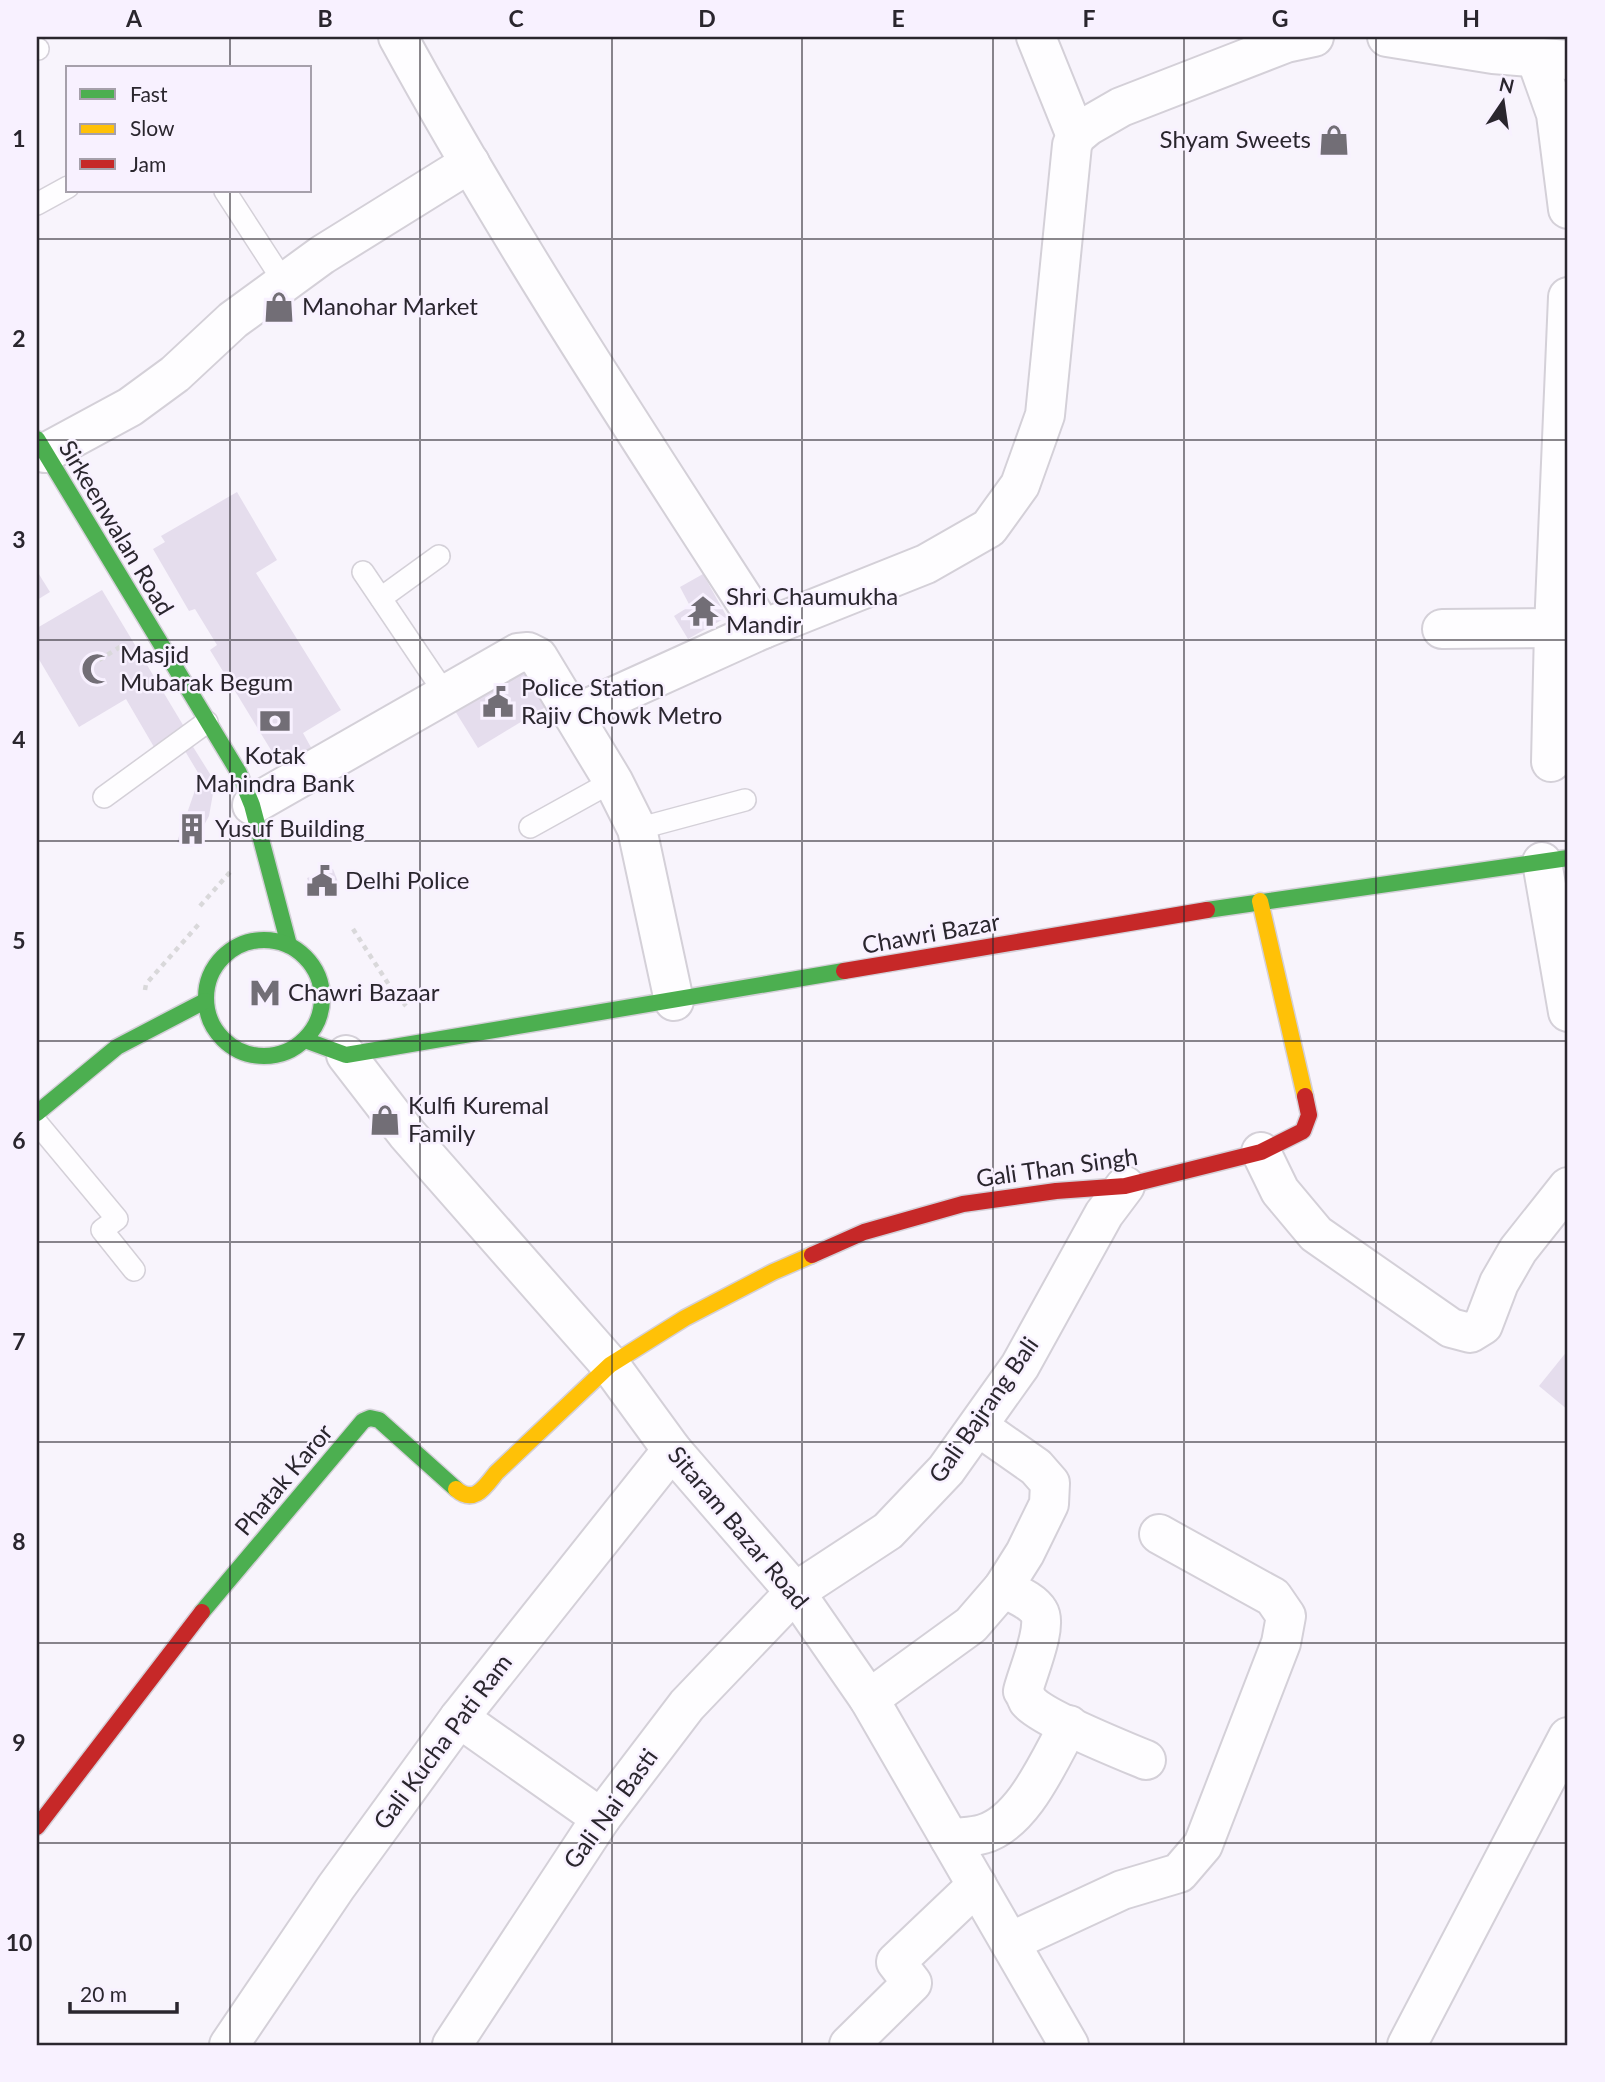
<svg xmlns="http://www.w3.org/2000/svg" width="1605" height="2082" font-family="Lato,sans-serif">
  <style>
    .building { fill: #e5dded }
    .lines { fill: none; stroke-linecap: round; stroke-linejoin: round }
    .lane-casing { stroke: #d4d0d8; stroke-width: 24 }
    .street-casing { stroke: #d4d0d8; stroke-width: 42 }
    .fast-casing { stroke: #d4d0d8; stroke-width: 19 }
    .slow-casing { stroke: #d4d0d8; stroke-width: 19 }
    .jam-casing { stroke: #d4d0d8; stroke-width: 19 }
    .path { stroke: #d9d8da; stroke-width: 4.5; stroke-dasharray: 5 5; stroke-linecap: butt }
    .lane { stroke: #fefdff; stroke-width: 21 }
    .street { stroke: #fefdff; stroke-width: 38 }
    .fast { stroke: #4caf50; stroke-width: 16 }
    .slow { stroke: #ffc107; stroke-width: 16 }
    .jam { stroke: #c62828; stroke-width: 16 }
    .grid { fill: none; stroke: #2a262e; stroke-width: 2; stroke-opacity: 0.55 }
    .labels { text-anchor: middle; stroke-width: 5; stroke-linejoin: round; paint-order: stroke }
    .poi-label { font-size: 24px; fill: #2a262e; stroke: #f8f1ff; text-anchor: start }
    .street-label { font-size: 24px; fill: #2a262e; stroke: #f8f1ff }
    .neatline { fill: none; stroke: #2a262e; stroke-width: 2.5 }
    .grid-label { font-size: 23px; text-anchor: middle; font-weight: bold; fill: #2a262e }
  </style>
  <rect width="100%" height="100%" fill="#f8f4fc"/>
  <!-- building -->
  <g class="building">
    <path d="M 237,492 L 277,560 L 256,573 L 341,710 L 303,733 L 318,760 L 288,778 L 210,650 L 217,645 L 195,609 L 189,611 L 153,549 L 165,542 L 161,536 Z"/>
    <path d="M 37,571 L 50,592 L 37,600 Z"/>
    <path d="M 703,574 L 727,617 L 688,639 L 674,616 L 690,606 L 680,587 Z"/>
    <path d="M 102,590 L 186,730 L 154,747 L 126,699 L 79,727 L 37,656 L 37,628 Z"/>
    <path d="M 518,655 L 549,705 L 478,748 L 447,698 Z"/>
    <path d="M 190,742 L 215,782 L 209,816 L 192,847 L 177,842 L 200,776 L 182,746 Z"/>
    <path d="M 333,869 L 340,887 L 314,896 L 307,878 Z"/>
    <path d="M 1568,1350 L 1568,1410 L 1539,1386 Z"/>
  </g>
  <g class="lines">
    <defs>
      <g id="lane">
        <path d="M 37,49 L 38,49"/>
        <path d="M 225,191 L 284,282"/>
        <path d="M 37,204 L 68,187"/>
        <path d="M 363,572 L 446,695"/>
        <path d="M 381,598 L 439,556"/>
        <path d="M 104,797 L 207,722"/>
        <path d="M 530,827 L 613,781"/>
        <path d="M 637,829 L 745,800"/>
        <path d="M 37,1123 L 117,1219 L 102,1230 L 134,1270"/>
      </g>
      <g id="street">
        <path d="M 398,37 C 509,240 637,434 763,629"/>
        <path d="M 1036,37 L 1076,136"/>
        <path d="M 1387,37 L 1493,54 L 1568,60"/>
        <path d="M 1536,58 L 1556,114 L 1568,209"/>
        <path d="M 45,453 L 130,407 L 175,374 L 233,320 L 322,255 L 470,163"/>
        <path d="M 1442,629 L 1568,628"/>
        <path d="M 573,715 L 763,629 L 926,564 L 989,528 L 1020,485 L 1045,415 L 1072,145 L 1076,136 L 1088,126 L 1121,107 L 1286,43 L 1314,37"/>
        <path d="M 1551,762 L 1554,629 L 1568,297"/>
        <path d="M 252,805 L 518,653 L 528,652 L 538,657 L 613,781 L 637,829 L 674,1001"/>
        <path d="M 1542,862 L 1568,1012"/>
        <path d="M 346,1055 L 407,1134 L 610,1365 L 672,1450 L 795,1592 L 869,1699 L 1069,2045"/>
        <path d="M 1261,1152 L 1280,1191 L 1316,1234 L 1451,1328 L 1470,1333 L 1483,1325 L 1499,1283 L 1518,1250 L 1568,1187"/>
        <path d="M 1003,1588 C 1014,1594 1032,1600 1039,1612 C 1048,1626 1027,1674 1023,1691 C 1024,1692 1028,1701 1028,1701 C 1042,1718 1122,1750 1146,1760"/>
        <path d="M 869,1699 L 971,1625 L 1003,1588 L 1025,1553 L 1049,1504 L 1050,1483 L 1036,1467 L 979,1427"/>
        <path d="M 459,1718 L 601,1818"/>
        <path d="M 950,1839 C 961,1837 973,1837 983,1834 C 1024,1822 1049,1760 1069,1725"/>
        <path d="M 1010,1942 L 1122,1890 L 1179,1873 L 1203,1845 L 1281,1643 L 1286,1616 L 1273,1597 L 1159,1534"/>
        <path d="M 229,2045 L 336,1887 L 459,1718 L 672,1450"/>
        <path d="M 452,2045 L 601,1818 L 687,1705 L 795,1592 L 888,1531 L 946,1470 L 1020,1366 L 1104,1214 L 1125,1186"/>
        <path d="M 849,2045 L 912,1983 L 896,1962 L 977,1885"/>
        <path d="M 1407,2045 L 1568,1737"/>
      </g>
      <g id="fast">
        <path d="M 37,439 L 239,773 L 252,805 L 289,945"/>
        <path d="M 1207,910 L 1568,858"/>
        <circle cx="264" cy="998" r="58"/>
        <path d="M 305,1040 L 346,1055 L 844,971"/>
        <path d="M 37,1113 L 117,1047 L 205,1001"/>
        <path d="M 202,1612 L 363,1421 L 370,1418 L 379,1420 L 456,1489"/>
      </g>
      <g id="slow">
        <path d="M 1260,901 L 1305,1096"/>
        <path d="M 456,1489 C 474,1505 485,1487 496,1473 L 610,1365 L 685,1318 L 773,1272 L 812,1255"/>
      </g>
      <g id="jam">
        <path d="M 844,971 L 1207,910"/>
        <path d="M 812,1255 L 864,1232 L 963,1204 L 1056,1191 L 1125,1186 L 1261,1152 L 1303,1131 L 1309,1115 L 1305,1096"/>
        <path d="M 37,1827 L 202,1612"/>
      </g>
    </defs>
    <!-- lane casing -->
    <use href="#lane" class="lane-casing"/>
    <!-- street casing -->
    <use href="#street" class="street-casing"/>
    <!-- fast casing -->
    <use href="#fast" class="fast-casing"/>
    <!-- slow casing -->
    <use href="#slow" class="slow-casing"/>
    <!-- jam casing -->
    <use href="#jam" class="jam-casing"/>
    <!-- path -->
    <g class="path">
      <path d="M 99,660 L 120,647"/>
      <path d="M 200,906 L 232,870"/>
      <path d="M 353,929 L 393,991 L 406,1006"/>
      <path d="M 145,990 L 146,984 L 199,924"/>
    </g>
    <!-- lane -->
    <use href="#lane" class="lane"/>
    <!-- street -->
    <use href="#street" class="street"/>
    <!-- fast -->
    <use href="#fast" class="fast"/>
    <!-- slow -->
    <use href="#slow" class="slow"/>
    <!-- jam -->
    <use href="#jam" class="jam"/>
  </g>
  <!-- grid -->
  <path class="grid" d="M 230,37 L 230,68M 420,37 L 420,2045M 612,37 L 612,2045M 802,37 L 802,2045M 993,37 L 993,2045M 1184,37 L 1184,2045M 1376,37 L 1376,2045M 230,191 L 230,2045M 37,239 L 1568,239M 37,440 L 1568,440M 37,640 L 1568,640M 37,841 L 1568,841M 37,1041 L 1568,1041M 37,1242 L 1568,1242M 37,1442 L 1568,1442M 37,1643 L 1568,1643M 37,1843 L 1568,1843"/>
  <!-- icons -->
  <defs>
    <symbol id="shop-bare" viewBox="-9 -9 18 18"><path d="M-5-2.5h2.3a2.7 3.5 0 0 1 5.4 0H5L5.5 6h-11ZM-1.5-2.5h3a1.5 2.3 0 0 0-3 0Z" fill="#726e76" stroke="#f8f1ff" stroke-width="2.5" paint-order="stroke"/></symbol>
    <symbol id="temple-bare" viewBox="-9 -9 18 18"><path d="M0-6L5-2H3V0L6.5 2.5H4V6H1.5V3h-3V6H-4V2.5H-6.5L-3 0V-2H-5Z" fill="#726e76" stroke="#f8f1ff" stroke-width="2.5" paint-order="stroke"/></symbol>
    <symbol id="mosque-bare" viewBox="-9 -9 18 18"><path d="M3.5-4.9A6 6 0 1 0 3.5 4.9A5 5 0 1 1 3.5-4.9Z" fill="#726e76" stroke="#f8f1ff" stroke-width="2.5" paint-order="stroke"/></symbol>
    <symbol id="civic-bare" viewBox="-9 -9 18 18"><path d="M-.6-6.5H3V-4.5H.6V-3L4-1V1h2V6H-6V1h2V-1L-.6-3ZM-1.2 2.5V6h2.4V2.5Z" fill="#726e76" stroke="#f8f1ff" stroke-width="2.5" paint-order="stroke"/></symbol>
    <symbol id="bank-bare" viewBox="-9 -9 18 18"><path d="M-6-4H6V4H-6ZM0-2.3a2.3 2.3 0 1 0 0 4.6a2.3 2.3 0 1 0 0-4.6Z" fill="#726e76" stroke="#f8f1ff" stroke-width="2.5" paint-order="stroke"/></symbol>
    <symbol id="building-bare" viewBox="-9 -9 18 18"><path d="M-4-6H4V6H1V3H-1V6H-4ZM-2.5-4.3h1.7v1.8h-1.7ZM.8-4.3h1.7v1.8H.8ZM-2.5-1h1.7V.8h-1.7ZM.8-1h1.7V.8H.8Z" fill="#726e76" stroke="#f8f1ff" stroke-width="2.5" paint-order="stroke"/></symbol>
    <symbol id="metro-bare" viewBox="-9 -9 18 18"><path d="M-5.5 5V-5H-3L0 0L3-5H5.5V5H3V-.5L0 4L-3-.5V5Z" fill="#726e76" stroke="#f8f1ff" stroke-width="2.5" paint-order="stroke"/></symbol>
  </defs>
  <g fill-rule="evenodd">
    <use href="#shop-bare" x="1312" y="118" width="44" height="44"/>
    <use href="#shop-bare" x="257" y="285" width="44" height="44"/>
    <use href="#temple-bare" x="681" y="589" width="44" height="44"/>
    <use href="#mosque-bare" x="75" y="647" width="44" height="44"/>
    <use href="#civic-bare" x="476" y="680" width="44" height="44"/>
    <use href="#bank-bare" x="253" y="699" width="44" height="44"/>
    <use href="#building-bare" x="170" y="807" width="44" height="44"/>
    <use href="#civic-bare" x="300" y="859" width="44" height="44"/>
    <use href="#metro-bare" x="243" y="971" width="44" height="44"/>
    <use href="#shop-bare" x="363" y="1098" width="44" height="44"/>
  </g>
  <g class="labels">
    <!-- poi labels -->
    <g class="poi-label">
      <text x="1311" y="148" text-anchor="end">Shyam Sweets</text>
      <text x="302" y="315">Manohar Market</text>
      <text x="726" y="605">Shri Chaumukha<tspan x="726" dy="28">Mandir</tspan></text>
      <text x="120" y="663">Masjid<tspan x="120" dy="28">Mubarak Begum</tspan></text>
      <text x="521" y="696">Police Station<tspan x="521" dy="28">Rajiv Chowk Metro</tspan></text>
      <text x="275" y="764" text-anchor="middle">Kotak<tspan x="275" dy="28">Mahindra Bank</tspan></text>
      <text x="215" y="837">Yusuf Building</text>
      <text x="345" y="889">Delhi Police</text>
      <text x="288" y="1001">Chawri Bazaar</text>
      <text x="408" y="1114">Kulfi Kuremal<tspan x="408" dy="28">Family</tspan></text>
    </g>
    <!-- street labels -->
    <g class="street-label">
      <text transform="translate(116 528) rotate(59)" y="8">Sirkeenwalan Road</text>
      <text transform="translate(931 934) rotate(-10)" y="8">Chawri Bazar</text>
      <text transform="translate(1057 1168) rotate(-8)" y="8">Gali Than Singh</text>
      <text transform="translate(984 1410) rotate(-55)" y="8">Gali Bajrang Bali</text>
      <text transform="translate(284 1480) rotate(-50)" y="8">Phatak Karor</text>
      <text transform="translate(738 1528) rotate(50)" y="8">Sitaram Bazar Road</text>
      <text transform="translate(443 1742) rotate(-53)" y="8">Gali Kucha Pati Ram</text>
      <text transform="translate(611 1809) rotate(-54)" y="8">Gali Nai Basti</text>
    </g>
  </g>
  <!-- border -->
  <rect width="1605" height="2082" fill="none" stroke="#f8f1ff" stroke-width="77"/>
  <!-- legend -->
  <rect x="66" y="66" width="245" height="126" fill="#f8f1ff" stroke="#a6a0ab" stroke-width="2"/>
  <rect x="80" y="89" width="35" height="10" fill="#4caf50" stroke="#a6a0ab" stroke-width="2"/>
  <text x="130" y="102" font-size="21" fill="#2a262e">Fast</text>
  <rect x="80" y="124" width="35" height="10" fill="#ffc107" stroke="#a6a0ab" stroke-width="2"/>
  <text x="130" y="136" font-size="21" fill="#2a262e">Slow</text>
  <rect x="80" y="159" width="35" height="10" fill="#c62828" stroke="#a6a0ab" stroke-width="2"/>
  <text x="130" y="172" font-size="21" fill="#2a262e">Jam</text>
  <!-- north arrow -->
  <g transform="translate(1503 102) rotate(13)" stroke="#f8f1ff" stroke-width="5" paint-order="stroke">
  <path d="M0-5L12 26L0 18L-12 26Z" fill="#2a262e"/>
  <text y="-10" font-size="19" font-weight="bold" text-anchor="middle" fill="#2a262e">N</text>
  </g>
  <!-- scale -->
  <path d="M70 2002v10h107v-10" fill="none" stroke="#2a262e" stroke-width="3.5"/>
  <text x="80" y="2002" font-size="21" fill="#2a262e" stroke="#f8f1ff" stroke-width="5" paint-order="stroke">20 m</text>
  <rect x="38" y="38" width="1528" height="2006" class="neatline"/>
  <g class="grid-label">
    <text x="134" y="27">A</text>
    <text x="325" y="27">B</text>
    <text x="516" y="27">C</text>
    <text x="707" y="27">D</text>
    <text x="898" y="27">E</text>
    <text x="1089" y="27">F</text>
    <text x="1280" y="27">G</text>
    <text x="1471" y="27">H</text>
    <text x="19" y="147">1</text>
    <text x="19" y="347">2</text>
    <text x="19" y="548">3</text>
    <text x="19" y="748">4</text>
    <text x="19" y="949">5</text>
    <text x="19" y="1149">6</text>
    <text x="19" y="1350">7</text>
    <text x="19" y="1550">8</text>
    <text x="19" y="1751">9</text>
    <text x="19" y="1951">10</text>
  </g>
</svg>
